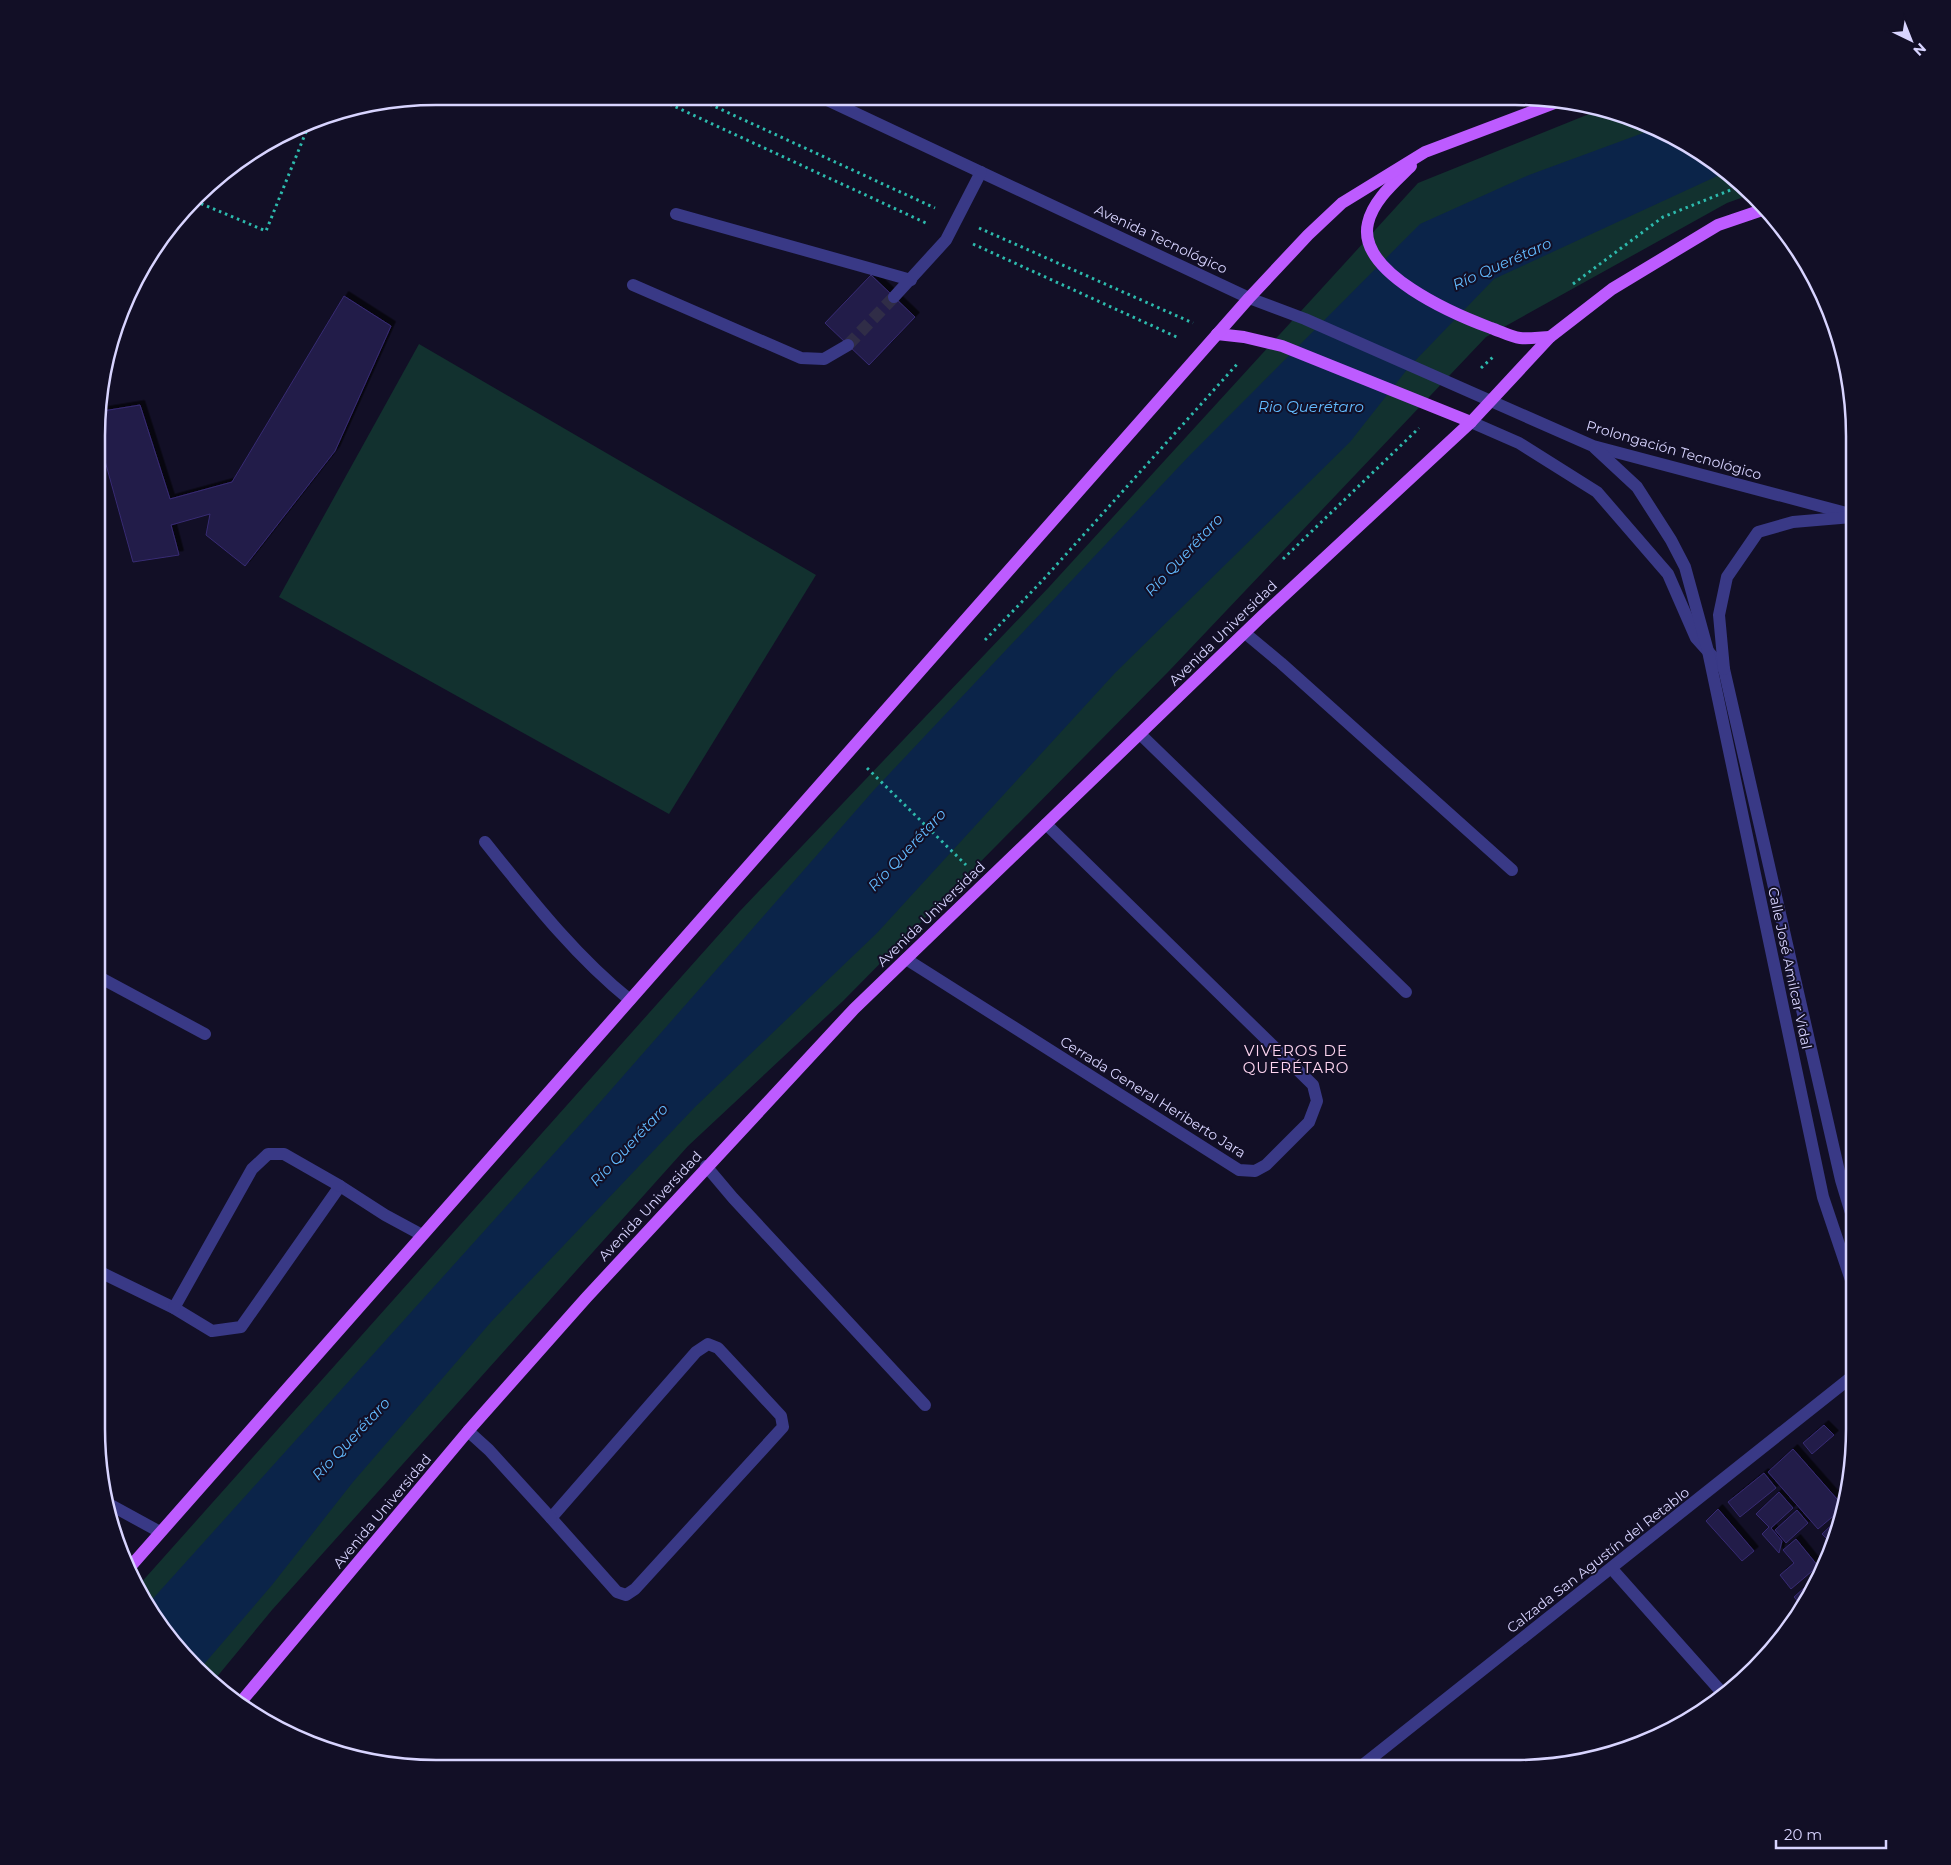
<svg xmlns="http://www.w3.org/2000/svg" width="1951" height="1865" font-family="Montserrat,sans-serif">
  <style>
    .green { fill: #12312f }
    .water { fill: #0b2449 }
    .building { fill: #221a48; stroke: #382c74; filter: url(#shadow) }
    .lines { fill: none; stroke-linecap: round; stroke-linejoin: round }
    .minor-tunnel { stroke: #302d47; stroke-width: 12; stroke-dasharray: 12 6; stroke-linecap: butt }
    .path { stroke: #2dbaad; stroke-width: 3; stroke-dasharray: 2.5 4; stroke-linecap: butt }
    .minor { stroke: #393986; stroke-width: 12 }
    .major { stroke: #bd5bff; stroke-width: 12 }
    .labels { text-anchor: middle; stroke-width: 4; stroke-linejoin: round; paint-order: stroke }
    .street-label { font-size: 14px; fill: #d8d4ff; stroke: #120f26 }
    .water-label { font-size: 15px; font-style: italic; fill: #62bbff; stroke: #120f26 }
    .neighbourhood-label { font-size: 15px; letter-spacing: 1px; fill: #ffd6f1; stroke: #120f26 }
    .rim { fill: none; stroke: #d8d4ff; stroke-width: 2.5 }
  </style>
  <defs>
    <filter id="shadow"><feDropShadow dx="4.5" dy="-4.5" stdDeviation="0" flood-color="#0009"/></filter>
  </defs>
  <rect width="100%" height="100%" fill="#120f26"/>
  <!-- green -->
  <g class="green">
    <path d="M 1604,108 L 1685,142 L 1739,180 L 1752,194 L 1727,203 L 1486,337 L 1169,671 L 843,1001 L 688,1146 L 272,1610 L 211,1684 L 167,1636 L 139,1585 L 740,911 L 1050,586 L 1418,183 Z"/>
    <path d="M 419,344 L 816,575 L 669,814 L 279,597 Z"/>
  </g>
  <!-- water -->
  <path class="water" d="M 1654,129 L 1685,142 L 1726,172 L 1494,279 L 1409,367 L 1350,442 L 1115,673 L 877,933 L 695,1107 L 491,1322 L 353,1482 L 272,1585 L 199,1670 L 167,1636 L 149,1603 L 595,1108 L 874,790 L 1189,456 L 1420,224 L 1529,175 Z"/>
  <!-- building -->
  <g class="building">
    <path d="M 871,275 L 915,317 L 869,365 L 825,323 Z"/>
    <path d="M 344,296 L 391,326 L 335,451 L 245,566 L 206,535 L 210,514 L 171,525 L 179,555 L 133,562 L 102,450 L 103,411 L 140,405 L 170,499 L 232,482 Z"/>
    <path d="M 1824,1425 L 1834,1435 L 1812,1454 L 1803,1443 Z"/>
    <path d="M 1793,1449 L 1844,1507 L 1818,1529 L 1768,1472 Z"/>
    <path d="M 1764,1473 L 1776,1488 L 1740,1517 L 1728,1502 Z"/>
    <path d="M 1779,1492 L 1793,1508 L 1771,1528 L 1782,1541 L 1779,1553 L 1762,1534 L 1769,1527 L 1756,1514 Z"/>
    <path d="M 1718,1509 L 1754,1551 L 1742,1561 L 1706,1521 Z"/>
    <path d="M 1797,1510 L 1808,1523 L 1786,1543 L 1775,1530 Z"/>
    <path d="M 1844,1513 L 1843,1517 L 1833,1545 L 1822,1534 Z"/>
    <path d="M 1796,1539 L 1818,1566 L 1791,1589 L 1780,1575 L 1794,1563 L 1783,1550 Z"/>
    <path d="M 1814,1579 L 1818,1583 L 1802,1606 L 1794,1597 Z"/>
  </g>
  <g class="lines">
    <!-- minor-tunnel -->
    <path class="minor-tunnel" d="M 848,345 L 894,297"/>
    <!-- path -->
    <g class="path">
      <path d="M 652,96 L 926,223"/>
      <path d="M 692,96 L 935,208"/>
      <path d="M 195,201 L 266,231 L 310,122"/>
      <path d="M 979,228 L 1193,323"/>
      <path d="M 973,244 L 1179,338"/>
      <path d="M 1573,284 L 1663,217 L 1743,185"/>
      <path d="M 1481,368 L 1493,357"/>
      <path d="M 1283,559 L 1419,428"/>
      <path d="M 985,640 L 1042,581 L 1239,362"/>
      <path d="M 867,768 L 966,865"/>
    </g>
    <!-- minor -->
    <g class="minor">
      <path d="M 821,97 L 1249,298 L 1305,319 L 1593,446 L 1854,515"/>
      <path d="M 676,214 L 911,280"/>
      <path d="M 633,285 L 801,358 L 824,359 L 848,345"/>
      <path d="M 894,297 L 946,240 L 981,172"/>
      <path d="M 1471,422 L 1519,443 L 1597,492 L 1668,574 L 1696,638 L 1724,669 L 1841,1180 L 1854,1223"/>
      <path d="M 1595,448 L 1637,487 L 1671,540 L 1685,567 L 1708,651 L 1823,1197 L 1854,1289"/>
      <path d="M 1245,633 L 1281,663 L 1512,870"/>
      <path d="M 1724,669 L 1719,615 L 1727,577 L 1758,532 L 1793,522 L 1852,517"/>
      <path d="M 1140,734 L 1406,992"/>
      <path d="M 485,842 C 530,898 574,955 630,1000"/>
      <path d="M 906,959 L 1239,1170 L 1255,1171 L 1266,1165 L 1309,1122 L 1317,1101 L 1313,1085 L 1046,824"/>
      <path d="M 99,977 L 205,1034"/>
      <path d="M 706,1166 L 733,1198 L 925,1405"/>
      <path d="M 98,1271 L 174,1308 L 212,1331 L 241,1327 L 340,1186 L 385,1215 L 422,1235"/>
      <path d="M 174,1308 L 252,1169 L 268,1154 L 284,1154 L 340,1186"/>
      <path d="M 708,1344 L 718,1348 L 781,1416 L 783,1427 L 635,1589 L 626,1595 L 617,1592 L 551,1518 L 696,1352 Z"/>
      <path d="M 468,1431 L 489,1450 L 551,1518"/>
      <path d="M 107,1503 L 160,1532"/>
      <path d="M 1612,1569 L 1725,1696"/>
      <path d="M 1359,1768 L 1854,1375"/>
    </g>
    <!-- major -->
    <g class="major">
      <path d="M 1411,166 C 1395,182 1373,200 1368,223 C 1356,273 1456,315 1491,328 C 1500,331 1511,337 1520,338 C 1530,339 1541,337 1550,337"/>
      <path d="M 1217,334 L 1244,337 L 1282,346 L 1471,422"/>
      <path d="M 130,1567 L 1249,298 L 1308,235 L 1342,203 L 1425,152 L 1560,101"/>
      <path d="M 240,1703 L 468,1431 L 586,1298 L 854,1009 L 1262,616 L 1471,422 L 1550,337 L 1612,289 L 1718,225 L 1765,209"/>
    </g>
  </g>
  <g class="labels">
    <!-- street labels -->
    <g class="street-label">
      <text transform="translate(1161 239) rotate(25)" y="5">Avenida Tecnológico</text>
      <text transform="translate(1674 450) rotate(16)" y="5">Prolongación Tecnológico</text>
      <text transform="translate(1223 633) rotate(-44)" y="5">Avenida Universidad</text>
      <text transform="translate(931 914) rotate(-44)" y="5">Avenida Universidad</text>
      <text transform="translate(1790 968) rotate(78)" y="5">Calle José Amilcar Vidal</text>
      <text transform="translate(1153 1097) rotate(32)" y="5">Cerrada General Heriberto Jara</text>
      <text transform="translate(650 1206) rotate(-47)" y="5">Avenida Universidad</text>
      <text transform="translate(382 1511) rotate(-50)" y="5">Avenida Universidad</text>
      <text transform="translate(1598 1560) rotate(-38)" y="5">Calzada San Agustín del Retablo</text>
    </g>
    <!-- water labels -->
    <g class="water-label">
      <text transform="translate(1502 264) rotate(-24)" y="5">Río Querétaro</text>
      <text x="1311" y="412">Rio Querétaro</text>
      <text transform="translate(1184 555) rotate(-47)" y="5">Río Querétaro</text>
      <text transform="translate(907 850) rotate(-47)" y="5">Río Querétaro</text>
      <text transform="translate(629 1145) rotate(-47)" y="5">Río Querétaro</text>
      <text transform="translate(351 1439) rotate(-47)" y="5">Río Querétaro</text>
    </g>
    <!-- neighbourhood labels -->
    <g class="neighbourhood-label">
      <text x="1296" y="1056">VIVEROS DE<tspan x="1296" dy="17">QUERÉTARO</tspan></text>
    </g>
  </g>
  <!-- crop -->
  <path d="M0 0H1951V1865H0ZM436 105H1515A331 331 0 0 1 1846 436V1429A331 331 0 0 1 1515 1760H436A331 331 0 0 1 105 1429V436A331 331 0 0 1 436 105Z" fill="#120f26" fill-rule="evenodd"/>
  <path class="rim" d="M436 105H1515A331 331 0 0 1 1846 436V1429A331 331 0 0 1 1515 1760H436A331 331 0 0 1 105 1429V436A331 331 0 0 1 436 105Z"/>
  <!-- north arrow -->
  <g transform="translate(1911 40) rotate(137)" stroke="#120f26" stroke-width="4" paint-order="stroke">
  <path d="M0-4L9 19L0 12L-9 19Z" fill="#d8d4ff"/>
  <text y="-8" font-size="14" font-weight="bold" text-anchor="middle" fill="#d8d4ff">N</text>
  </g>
  <!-- scale -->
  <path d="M1776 1840v8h110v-8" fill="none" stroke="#d8d4ff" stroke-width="2.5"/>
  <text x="1784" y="1840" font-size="15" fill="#d8d4ff" stroke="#120f26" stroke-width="4" paint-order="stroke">20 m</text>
</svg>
